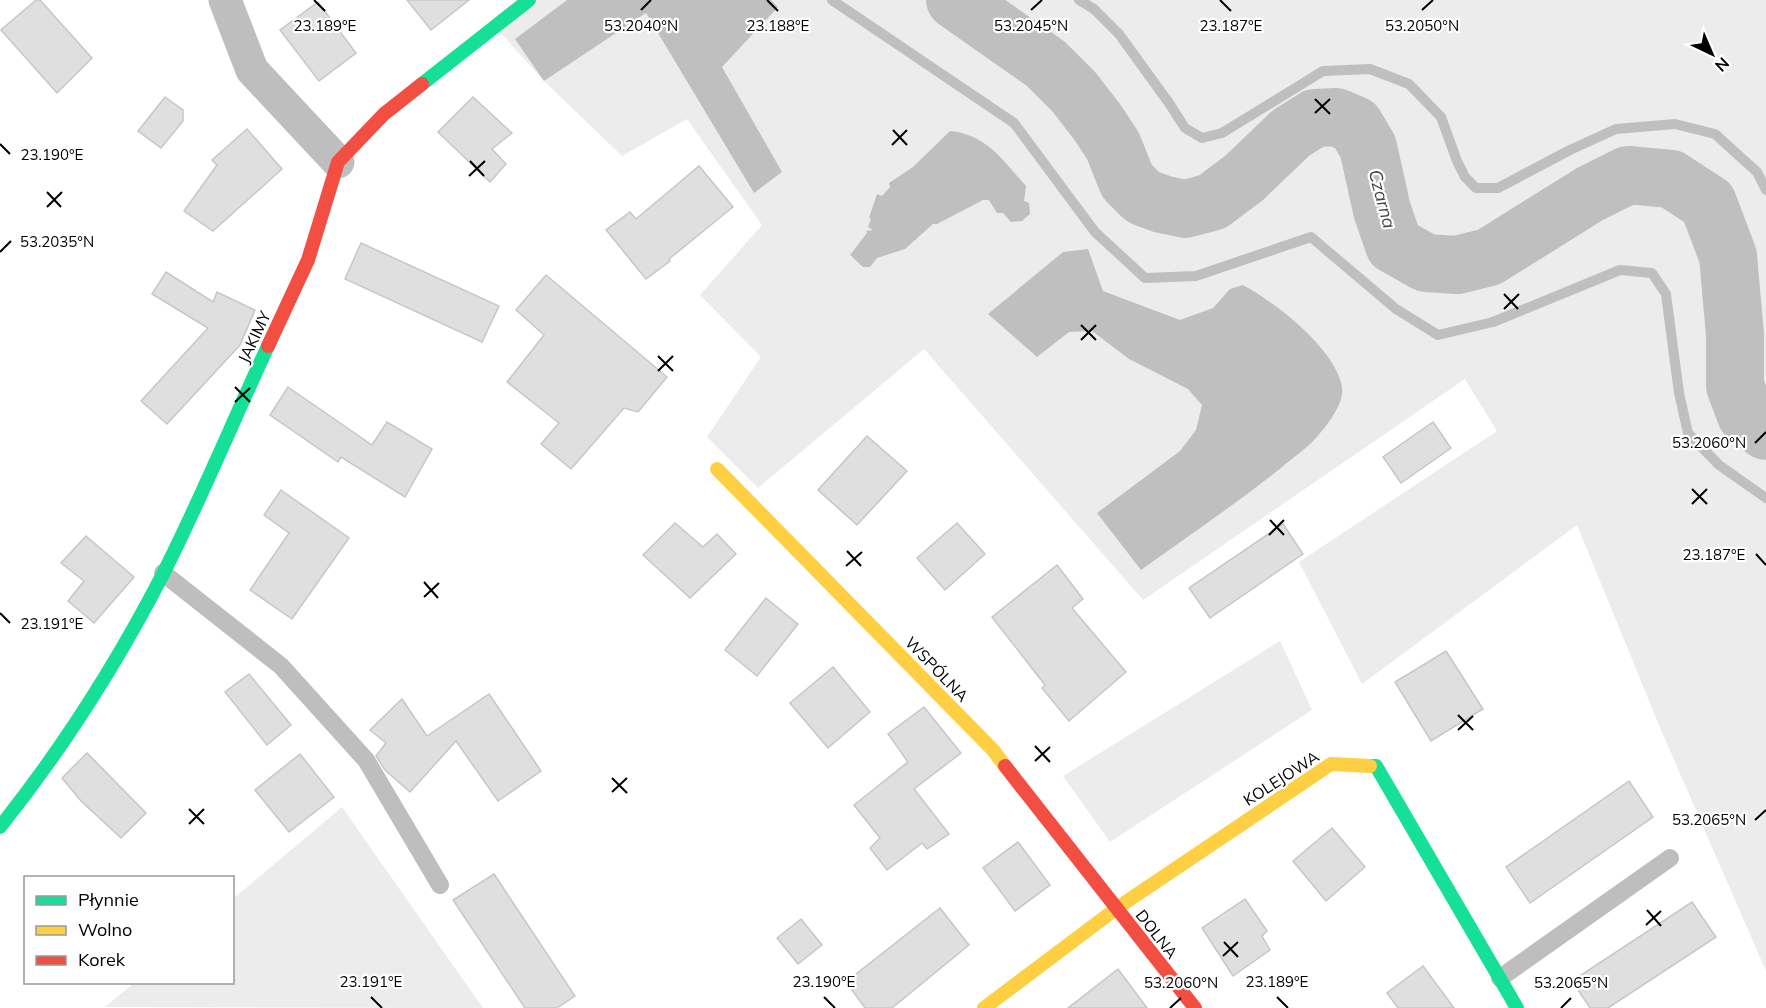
<svg xmlns="http://www.w3.org/2000/svg" width="1766" height="1008" font-family="Mulish,sans-serif">
  <style>
    .green { fill: #ececec }
    .water { fill: #bfbfbf }
    .lines { fill: none; stroke-linecap: round; stroke-linejoin: round }
    .stream { stroke: #bfbfbf; stroke-width: 10 }
    .river { stroke: #bfbfbf; stroke-width: 58 }
    .building { fill: #dfdfdf; stroke: #c7c7c7; stroke-width: 1.5 }
    .lane { stroke: #bebebe; stroke-width: 18 }
    .street { stroke: #bebebe; stroke-width: 33 }
    .fast { stroke: #16e098; stroke-width: 14 }
    .slow { stroke: #ffcf43; stroke-width: 14 }
    .jam { stroke: #f24e42; stroke-width: 14 }
    .ticks { fill: none; stroke: #000; stroke-width: 2 }
    .labels { text-anchor: middle; stroke-width: 4.5; stroke-linejoin: round; paint-order: stroke }
    .street-label { font-size: 16px; fill: #000; stroke: #fff }
    .water-label { font-size: 18px; font-style: italic; fill: #444; stroke: #fff }
    .ticks-label { font-size: 15px; text-anchor: middle; fill: #000; stroke: #fff; stroke-width: 4.5; stroke-linejoin: round; paint-order: stroke }
  </style>
  <rect width="100%" height="100%" fill="#fff"/>
  <!-- green -->
  <g class="green">
    <path d="M 517,0 L 1766,0 L 1766,971 L 1661,730 L 1577,525 L 1362,684 L 1299,562 L 1497,431 L 1465,379 L 1143,600 L 924,349 L 758,488 L 707,437 L 761,357 L 700,295 L 762,225 L 687,119 L 622,156 L 544,81 L 490,21 Z"/>
    <path d="M 1280,641 L 1312,710 L 1110,842 L 1063,776 Z"/>
    <path d="M 342,807 L 483,1008 L 105,1007 L 134,983 L 232,982 L 233,899 Z"/>
  </g>
  <!-- water -->
  <g class="water">
    <path d="M 567,0 L 771,0 L 778,7 L 722,67 L 782,172 L 754,193 L 646,13 L 544,81 L 515,39 Z"/>
    <path d="M 950,131 C 988,135 1002,160 1026,186 L 1024,201 L 1029,203 L 1030,214 L 1022,221 L 1011,222 L 1003,213 L 997,213 L 989,200 L 983,200 L 937,224 L 933,224 L 905,249 L 877,258 L 870,267 L 863,267 L 850,255 L 867,233 L 866,231 L 873,230 L 868,227 L 871,219 L 869,218 L 877,194 L 882,196 L 890,187 L 889,183 L 913,167 Z"/>
    <path d="M 1088,249 L 1103,291 L 1180,320 L 1213,308 L 1230,289 L 1243,285 C 1275,302 1336,349 1342,387 C 1345,403 1326,427 1316,438 C 1306,449 1292,458 1281,468 C 1236,504 1188,536 1141,570 L 1097,513 L 1180,451 L 1196,430 L 1202,405 L 1188,389 L 1129,359 L 1092,331 L 1069,332 L 1037,357 L 988,314 L 1063,252 Z"/>
  </g>
  <g class="lines">
    <!-- stream -->
    <g class="stream">
      <path d="M 832,0 L 1014,123 L 1095,232 L 1145,278 L 1196,276 L 1311,237 L 1396,309 L 1438,335 L 1493,322 L 1620,270 L 1652,273 L 1666,294 L 1679,393 L 1688,433 L 1719,465 L 1766,498"/>
      <path d="M 1079,0 L 1094,9 L 1119,34 L 1169,103 L 1185,128 L 1202,138 L 1222,133 L 1323,71 L 1370,69 L 1409,84 L 1441,117 L 1457,161 L 1465,177 L 1476,188 L 1498,188 L 1570,150 L 1616,129 L 1675,124 L 1715,134 L 1757,172 L 1766,190"/>
    </g>
    <!-- river -->
    <path class="river" d="M 955,0 L 1046,64 L 1074,92 L 1098,123 L 1113,146 L 1127,181 L 1143,197 L 1162,204 L 1185,209 L 1212,202 L 1244,178 L 1291,133 L 1315,118 L 1336,117 L 1355,125 L 1368,147 L 1382,210 L 1394,245 L 1426,263 L 1457,265 L 1489,257 L 1590,194 L 1628,175 L 1671,179 L 1708,203 L 1728,256 L 1735,335 L 1735,386 L 1746,415 L 1766,431"/>
  </g>
  <!-- building -->
  <g class="building">
    <path d="M 36,0 L 40,0 L 92,58 L 57,93 L 1,30 Z"/>
    <path d="M 407,0 L 469,0 L 431,30 Z"/>
    <path d="M 318,2 L 356,53 L 319,81 L 280,30 Z"/>
    <path d="M 165,97 L 183,110 L 183,121 L 161,148 L 138,131 Z"/>
    <path d="M 473,97 L 512,133 L 492,149 L 506,164 L 490,182 L 438,132 Z"/>
    <path d="M 247,129 L 282,169 L 213,231 L 184,211 L 217,165 L 212,160 Z"/>
    <path d="M 699,166 L 733,207 L 669,259 L 670,261 L 646,279 L 606,230 L 630,212 L 636,219 Z"/>
    <path d="M 361,243 L 499,306 L 482,342 L 345,279 Z"/>
    <path d="M 166,272 L 213,302 L 217,292 L 255,310 L 240,345 L 167,424 L 141,401 L 208,328 L 152,294 Z"/>
    <path d="M 546,275 L 667,377 L 638,412 L 624,408 L 571,469 L 541,444 L 559,423 L 507,382 L 544,335 L 516,310 Z"/>
    <path d="M 288,387 L 372,445 L 387,422 L 432,449 L 405,497 L 341,457 L 338,462 L 270,415 Z"/>
    <path d="M 1433,422 L 1451,448 L 1401,483 L 1383,457 Z"/>
    <path d="M 867,436 L 907,471 L 857,525 L 818,490 Z"/>
    <path d="M 281,490 L 349,538 L 292,619 L 250,590 L 289,533 L 264,515 Z"/>
    <path d="M 675,523 L 703,547 L 717,534 L 736,554 L 690,598 L 643,555 Z"/>
    <path d="M 957,523 L 985,554 L 945,590 L 917,558 Z"/>
    <path d="M 1283,524 L 1303,554 L 1210,618 L 1189,588 Z"/>
    <path d="M 86,536 L 134,577 L 94,623 L 68,601 L 84,581 L 61,563 Z"/>
    <path d="M 1057,565 L 1083,599 L 1072,608 L 1126,672 L 1069,721 L 1042,688 L 1045,685 L 992,617 Z"/>
    <path d="M 766,598 L 798,624 L 757,676 L 725,650 Z"/>
    <path d="M 1446,651 L 1483,709 L 1431,741 L 1395,682 Z"/>
    <path d="M 833,667 L 870,712 L 828,748 L 790,703 Z"/>
    <path d="M 249,674 L 291,725 L 267,745 L 225,692 Z"/>
    <path d="M 489,694 L 541,771 L 498,801 L 456,741 L 410,792 L 385,770 L 376,756 L 386,743 L 370,730 L 402,699 L 427,736 Z"/>
    <path d="M 924,707 L 961,753 L 914,789 L 949,834 L 927,849 L 922,843 L 887,870 L 870,848 L 880,838 L 854,805 L 908,762 L 888,734 Z"/>
    <path d="M 87,753 L 146,813 L 121,838 L 81,801 L 62,778 Z"/>
    <path d="M 300,754 L 334,797 L 289,832 L 255,790 Z"/>
    <path d="M 1629,781 L 1653,817 L 1530,903 L 1506,867 Z"/>
    <path d="M 1332,828 L 1365,867 L 1326,901 L 1293,861 Z"/>
    <path d="M 1018,842 L 1050,885 L 1015,911 L 983,868 Z"/>
    <path d="M 494,874 L 575,996 L 557,1008 L 525,1008 L 453,900 Z"/>
    <path d="M 1245,899 L 1267,931 L 1262,936 L 1270,950 L 1233,976 L 1202,928 Z"/>
    <path d="M 1692,902 L 1716,937 L 1608,1008 L 1590,1008 L 1572,981 Z"/>
    <path d="M 940,908 L 969,945 L 892,1008 L 865,1008 L 846,982 Z"/>
    <path d="M 801,919 L 822,945 L 798,964 L 777,938 Z"/>
    <path d="M 1423,966 L 1454,1008 L 1398,1008 L 1387,993 Z"/>
    <path d="M 1118,969 L 1147,1008 L 1068,1008 Z"/>
  </g>
  <g class="lines">
    <!-- lane -->
    <g class="lane">
      <path d="M 163,573 L 281,666 L 366,760 L 440,885"/>
      <path d="M 1500,978 L 1670,858"/>
    </g>
    <!-- street -->
    <path class="street" d="M 225,0 L 252,70 L 338,162"/>
    <!-- fast -->
    <g class="fast">
      <path d="M 422,84 L 529,0"/>
      <path d="M 1370,766 L 1376,766 L 1517,1008"/>
      <path d="M 0,827 C 63,748 117,663 163,574 C 201,499 233,421 268,346"/>
    </g>
    <!-- slow -->
    <g class="slow">
      <path d="M 717,469 L 993,750 L 1005,766"/>
      <path d="M 984,1008 L 1117,908 L 1331,764 L 1370,766"/>
    </g>
    <!-- jam -->
    <g class="jam">
      <path d="M 268,346 L 308,260 L 338,162 L 384,114 L 422,84"/>
      <path d="M 1005,766 L 1195,1008"/>
    </g>
  </g>
  <!-- ticks -->
  <path class="ticks" d="M 314,0 L 325,11M 767,0 L 778,11M 1220,0 L 1231,11M 641,10 L 651,0M 1031,10 L 1042,0M 1422,10 L 1433,0M 1315,99 L 1330,114M 1315,113 L 1330,99M 893,130 L 907,145M 0,144 L 10,154M 892,145 L 907,130M 470,161 L 484,176M 469,176 L 485,161M 47,192 L 61,207M 47,207 L 62,192M 0,252 L 11,241M 1504,294 L 1518,309M 1504,309 L 1519,294M 1081,325 L 1096,340M 1081,340 L 1096,325M 658,356 L 673,371M 658,371 L 673,356M 235,387 L 250,402M 235,402 L 250,388M 1755,443 L 1766,432M 1692,489 L 1707,504M 1692,504 L 1707,489M 1270,520 L 1284,535M 1269,535 L 1284,520M 847,551 L 861,566M 1756,554 L 1766,565M 846,566 L 862,552M 424,582 L 438,598M 424,597 L 439,583M 0,613 L 10,623M 1458,715 L 1473,730M 1458,730 L 1473,716M 1035,746 L 1050,762M 1035,761 L 1050,747M 612,778 L 627,793M 612,792 L 627,778M 189,809 L 204,824M 1755,820 L 1766,810M 189,824 L 204,809M 1647,910 L 1661,926M 1646,925 L 1661,911M 1224,942 L 1238,957M 1223,956 L 1238,942M 371,997 L 382,1008M 824,997 L 835,1008M 1277,997 L 1288,1008M 1170,1008 L 1181,998M 1561,1008 L 1571,998"/>
  <g class="labels">
    <!-- street labels -->
    <g class="street-label">
      <text transform="translate(254 337) rotate(-65)" y="6">JAKIMY</text>
      <text transform="translate(937 669) rotate(46)" y="6">WSPÓLNA</text>
      <text transform="translate(1281 778) rotate(-33)" y="6">KOLEJOWA</text>
      <text transform="translate(1157 934) rotate(52)" y="6">DOLNA</text>
    </g>
    <!-- water labels -->
    <g class="water-label">
      <text transform="translate(1382 199) rotate(75)" y="6">Czarna</text>
    </g>
  </g>
  <g class="ticks-label">
    <text x="1031" y="31">53.2045°N</text>
    <text x="641" y="31">53.2040°N</text>
    <text x="1422" y="31">53.2050°N</text>
    <text x="325" y="31">23.189°E</text>
    <text x="778" y="31">23.188°E</text>
    <text x="1231" y="31">23.187°E</text>
    <text x="52" y="160">23.190°E</text>
    <text x="57" y="247">53.2035°N</text>
    <text x="1709" y="448">53.2060°N</text>
    <text x="1714" y="560">23.187°E</text>
    <text x="52" y="629">23.191°E</text>
    <text x="1709" y="825">53.2065°N</text>
    <text x="371" y="987">23.191°E</text>
    <text x="824" y="987">23.190°E</text>
    <text x="1277" y="987">23.189°E</text>
    <text x="1181" y="988">53.2060°N</text>
    <text x="1571" y="988">53.2065°N</text>
  </g>
  <!-- legend -->
  <rect x="24" y="876" width="210" height="108" fill="#ffffff" stroke="#999999" stroke-width="1.5"/>
  <rect x="36" y="896" width="30" height="9" fill="#16e098" stroke="#999999" stroke-width="1.5"/>
  <text x="78" y="906" font-size="18" fill="#000000">Płynnie</text>
  <rect x="36" y="926" width="30" height="9" fill="#ffcf43" stroke="#999999" stroke-width="1.5"/>
  <text x="78" y="936" font-size="18" fill="#000000">Wolno</text>
  <rect x="36" y="956" width="30" height="9" fill="#f24e42" stroke="#999999" stroke-width="1.5"/>
  <text x="78" y="966" font-size="18" fill="#000000">Korek</text>
  <!-- north arrow -->
  <g transform="translate(1712 54) rotate(136)" stroke="#ffffff" stroke-width="4.5" paint-order="stroke">
  <path d="M0-4.5L10 22L0 15L-10 22Z" fill="#000000"/>
  <text y="-9" font-size="16" font-weight="bold" text-anchor="middle" fill="#000000">N</text>
  </g>
</svg>
